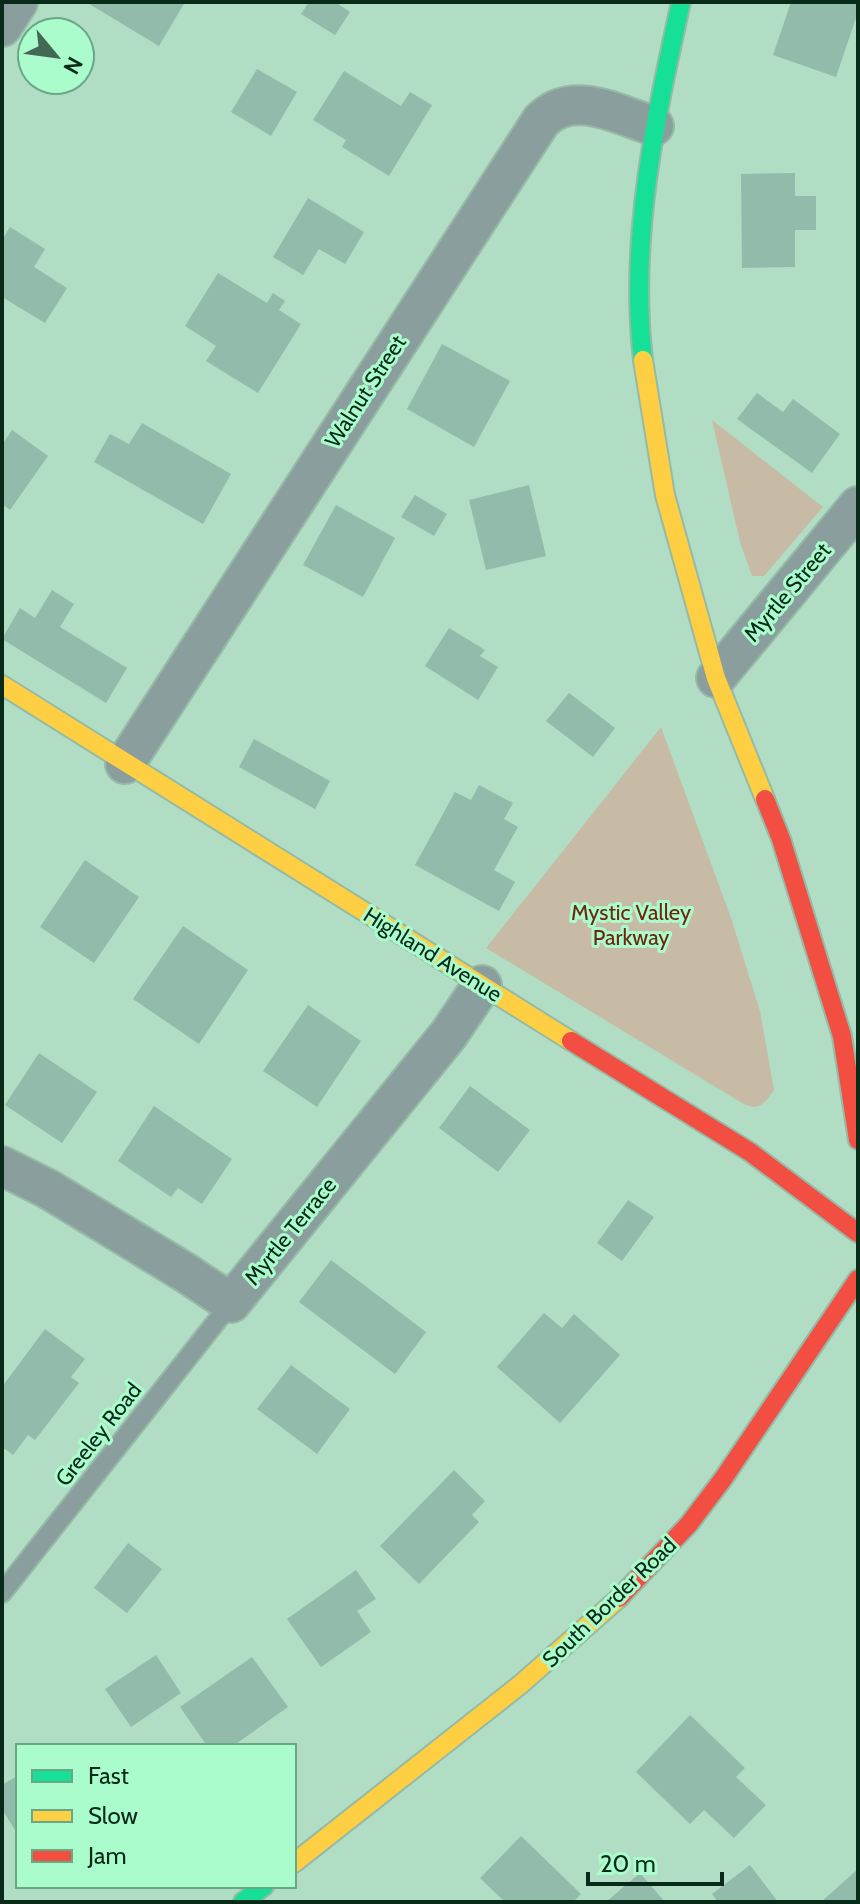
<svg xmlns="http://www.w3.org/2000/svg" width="860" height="1904" font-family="Cabin,sans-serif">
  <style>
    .green { fill: #c7bba6 }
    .building { fill: #93bbac }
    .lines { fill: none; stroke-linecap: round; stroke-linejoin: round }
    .lane-casing { stroke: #95baa6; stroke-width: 22 }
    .street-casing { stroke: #95baa6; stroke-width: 42 }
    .fast-casing { stroke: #95baa6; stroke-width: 22 }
    .slow-casing { stroke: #95baa6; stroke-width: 22 }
    .jam-casing { stroke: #95baa6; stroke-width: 22 }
    .lane { stroke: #8b9e9e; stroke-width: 18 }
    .street { stroke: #8b9e9e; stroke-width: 38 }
    .fast { stroke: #16e098; stroke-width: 18 }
    .slow { stroke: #ffcf43; stroke-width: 18 }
    .jam { stroke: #f24e42; stroke-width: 18 }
    .labels { text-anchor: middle; stroke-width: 6; stroke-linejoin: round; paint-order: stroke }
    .street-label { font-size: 22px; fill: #072a19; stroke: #abfccd }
    .park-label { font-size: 22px; fill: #6e260c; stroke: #abfccd }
  </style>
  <rect width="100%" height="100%" fill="#b0ddc4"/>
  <!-- green -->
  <g class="green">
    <path d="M 712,420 L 823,507 L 764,576 L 752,576 L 740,542 Z"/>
    <path d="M 661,727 L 731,918 L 760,1011 L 774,1090 C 765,1103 759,1112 742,1103 L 486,948 Z"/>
  </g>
  <!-- building -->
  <g class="building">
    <path d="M 86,2 L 185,2 L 159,46 Z"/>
    <path d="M 309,2 L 335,2 L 350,12 L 335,35 L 301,14 Z"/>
    <path d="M 791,2 L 858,2 L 858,12 L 836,77 L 773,55 Z"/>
    <path d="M 257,69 L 297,92 L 271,136 L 231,112 Z"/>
    <path d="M 344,71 L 401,106 L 410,92 L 432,105 L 389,176 L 342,147 L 346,140 L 313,120 Z"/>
    <path d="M 795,173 L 795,196 L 816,196 L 816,230 L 795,230 L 795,267 L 742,268 L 741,174 Z"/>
    <path d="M 308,198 L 364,232 L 345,264 L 319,249 L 303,275 L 273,257 Z"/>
    <path d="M 10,227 L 45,249 L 34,267 L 67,288 L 45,323 L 2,297 L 2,240 Z"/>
    <path d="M 218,273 L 267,303 L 273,293 L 285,301 L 279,310 L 301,324 L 258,393 L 206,361 L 216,346 L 185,326 Z"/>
    <path d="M 442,344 L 510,381 L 474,447 L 407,409 Z"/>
    <path d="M 757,393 L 783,412 L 793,399 L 840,434 L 812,473 L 737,419 Z"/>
    <path d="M 142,423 L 231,474 L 203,524 L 94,462 L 110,434 L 129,444 Z"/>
    <path d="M 12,430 L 48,456 L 10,510 L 2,504 L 2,445 Z"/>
    <path d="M 529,485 L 546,556 L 486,570 L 469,500 Z"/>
    <path d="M 415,495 L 447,514 L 434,536 L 401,517 Z"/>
    <path d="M 336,505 L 395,538 L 363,597 L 303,565 Z"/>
    <path d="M 52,590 L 74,604 L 60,627 L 127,668 L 106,703 L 2,639 L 20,608 L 35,618 Z"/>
    <path d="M 449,628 L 485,650 L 480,656 L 498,667 L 478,700 L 425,666 Z"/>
    <path d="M 569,693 L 615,728 L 593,757 L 546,721 Z"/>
    <path d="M 254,739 L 330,781 L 315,809 L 239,767 Z"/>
    <path d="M 479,785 L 513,803 L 504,819 L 518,827 L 494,870 L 515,882 L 499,911 L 415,865 L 455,792 L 471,800 Z"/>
    <path d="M 85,860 L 139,897 L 94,963 L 40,927 Z"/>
    <path d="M 183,926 L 248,970 L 199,1044 L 133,999 Z"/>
    <path d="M 308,1005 L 361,1041 L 317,1107 L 263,1071 Z"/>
    <path d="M 39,1053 L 97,1092 L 62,1143 L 5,1105 Z"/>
    <path d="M 470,1086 L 530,1130 L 498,1172 L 439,1128 Z"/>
    <path d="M 154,1106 L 232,1159 L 202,1204 L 178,1188 L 171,1197 L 118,1161 Z"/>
    <path d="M 628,1200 L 654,1217 L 622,1261 L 597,1243 Z"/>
    <path d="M 331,1260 L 426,1332 L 395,1374 L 299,1302 Z"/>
    <path d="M 544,1313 L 562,1328 L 574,1314 L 620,1355 L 560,1423 L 497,1367 Z"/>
    <path d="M 45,1329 L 85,1359 L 71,1377 L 79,1383 L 35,1440 L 28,1435 L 13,1455 L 2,1447 L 2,1387 Z"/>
    <path d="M 291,1365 L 350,1409 L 317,1454 L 257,1409 Z"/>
    <path d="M 454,1470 L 485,1501 L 472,1515 L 479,1522 L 419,1584 L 380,1546 Z"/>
    <path d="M 128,1543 L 162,1569 L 127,1613 L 94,1588 Z"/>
    <path d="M 356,1570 L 376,1599 L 357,1611 L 371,1632 L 321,1667 L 287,1619 Z"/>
    <path d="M 156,1655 L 181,1693 L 131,1727 L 105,1689 Z"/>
    <path d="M 252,1657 L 288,1707 L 233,1746 L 207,1746 L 180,1707 Z"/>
    <path d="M 690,1715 L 745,1768 L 736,1777 L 766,1805 L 734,1838 L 704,1810 L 690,1824 L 636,1772 Z"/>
    <path d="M 17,1776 L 18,1778 L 18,1835 L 2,1809 L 2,1785 Z"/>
    <path d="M 521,1836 L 581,1894 L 573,1902 L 505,1902 L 480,1878 Z"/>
    <path d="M 750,1865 L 778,1902 L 718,1902 L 712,1894 Z"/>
    <path d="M 858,1869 L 858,1902 L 821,1902 Z"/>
    <path d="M 640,1873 L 665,1902 L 606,1902 Z"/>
  </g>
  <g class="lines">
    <defs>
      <path id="lane" d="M 2,1593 L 231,1303"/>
      <g id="street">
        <path d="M 2,27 L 18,2"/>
        <path d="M 716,678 L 858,506"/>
        <path d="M 125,764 L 541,121 C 572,88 618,115 654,126"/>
        <path d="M 2,1166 L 48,1189 L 186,1273 L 231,1303 L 449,1034 L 482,985"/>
      </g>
      <g id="fast">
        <path d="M 643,360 C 629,239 655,120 681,2"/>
        <path d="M 243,1902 L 264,1886"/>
      </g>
      <g id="slow">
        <path d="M 643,360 L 665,495 L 716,678 L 765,799"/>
        <path d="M 2,685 L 571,1041"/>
        <path d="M 294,1863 L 521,1684 L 619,1598"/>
      </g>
      <g id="jam">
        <path d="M 765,799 L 781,839 L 842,1036 L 858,1140"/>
        <path d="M 571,1041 L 750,1152 L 858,1233"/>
        <path d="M 619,1598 L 689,1524 L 723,1479 L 858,1279"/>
      </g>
    </defs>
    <!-- lane casing -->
    <use href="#lane" class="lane-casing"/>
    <!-- street casing -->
    <use href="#street" class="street-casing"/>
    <!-- fast casing -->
    <use href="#fast" class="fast-casing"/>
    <!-- slow casing -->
    <use href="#slow" class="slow-casing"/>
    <!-- jam casing -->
    <use href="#jam" class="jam-casing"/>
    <!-- lane -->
    <use href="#lane" class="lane"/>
    <!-- street -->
    <use href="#street" class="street"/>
    <!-- fast -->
    <use href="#fast" class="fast"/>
    <!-- slow -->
    <use href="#slow" class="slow"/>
    <!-- jam -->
    <use href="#jam" class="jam"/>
  </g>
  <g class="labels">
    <!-- street labels -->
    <g class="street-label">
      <text transform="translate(365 391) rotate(-57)" y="8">Walnut Street</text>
      <text transform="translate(787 592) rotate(-50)" y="8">Myrtle Street</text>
      <text transform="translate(433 954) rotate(32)" y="8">Highland Avenue</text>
      <text transform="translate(290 1231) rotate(-51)" y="8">Myrtle Terrace</text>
      <text transform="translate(98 1434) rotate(-52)" y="8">Greeley Road</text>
      <text transform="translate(609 1602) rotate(-44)" y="8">South Border Road</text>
    </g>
    <!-- park labels -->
    <g class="park-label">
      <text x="631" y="920">Mystic Valley<tspan x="631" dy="25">Parkway</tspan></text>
    </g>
  </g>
  <!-- border -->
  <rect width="860" height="1904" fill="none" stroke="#072a19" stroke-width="8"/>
  <!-- legend -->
  <rect x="16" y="1744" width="280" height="144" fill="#abfccd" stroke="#69a885" stroke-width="2"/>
  <rect x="32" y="1770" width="40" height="12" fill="#16e098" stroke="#69a885" stroke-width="2"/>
  <text x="88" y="1784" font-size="24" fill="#072a19">Fast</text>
  <rect x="32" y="1810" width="40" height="12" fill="#ffcf43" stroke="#69a885" stroke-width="2"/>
  <text x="88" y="1824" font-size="24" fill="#072a19">Slow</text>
  <rect x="32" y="1850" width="40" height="12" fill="#f24e42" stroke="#69a885" stroke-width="2"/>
  <text x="88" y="1864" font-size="24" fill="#072a19">Jam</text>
  <!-- north arrow -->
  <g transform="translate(56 56) rotate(119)"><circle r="38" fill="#abfccd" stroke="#69a885" stroke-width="2"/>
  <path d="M0-6L14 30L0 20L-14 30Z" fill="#426955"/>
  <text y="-12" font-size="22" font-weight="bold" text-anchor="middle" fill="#072a19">N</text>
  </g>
  <!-- scale -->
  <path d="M588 1872v12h134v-12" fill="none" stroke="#072a19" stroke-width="4"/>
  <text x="600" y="1872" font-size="24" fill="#072a19" stroke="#abfccd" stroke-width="6" paint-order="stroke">20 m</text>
</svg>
